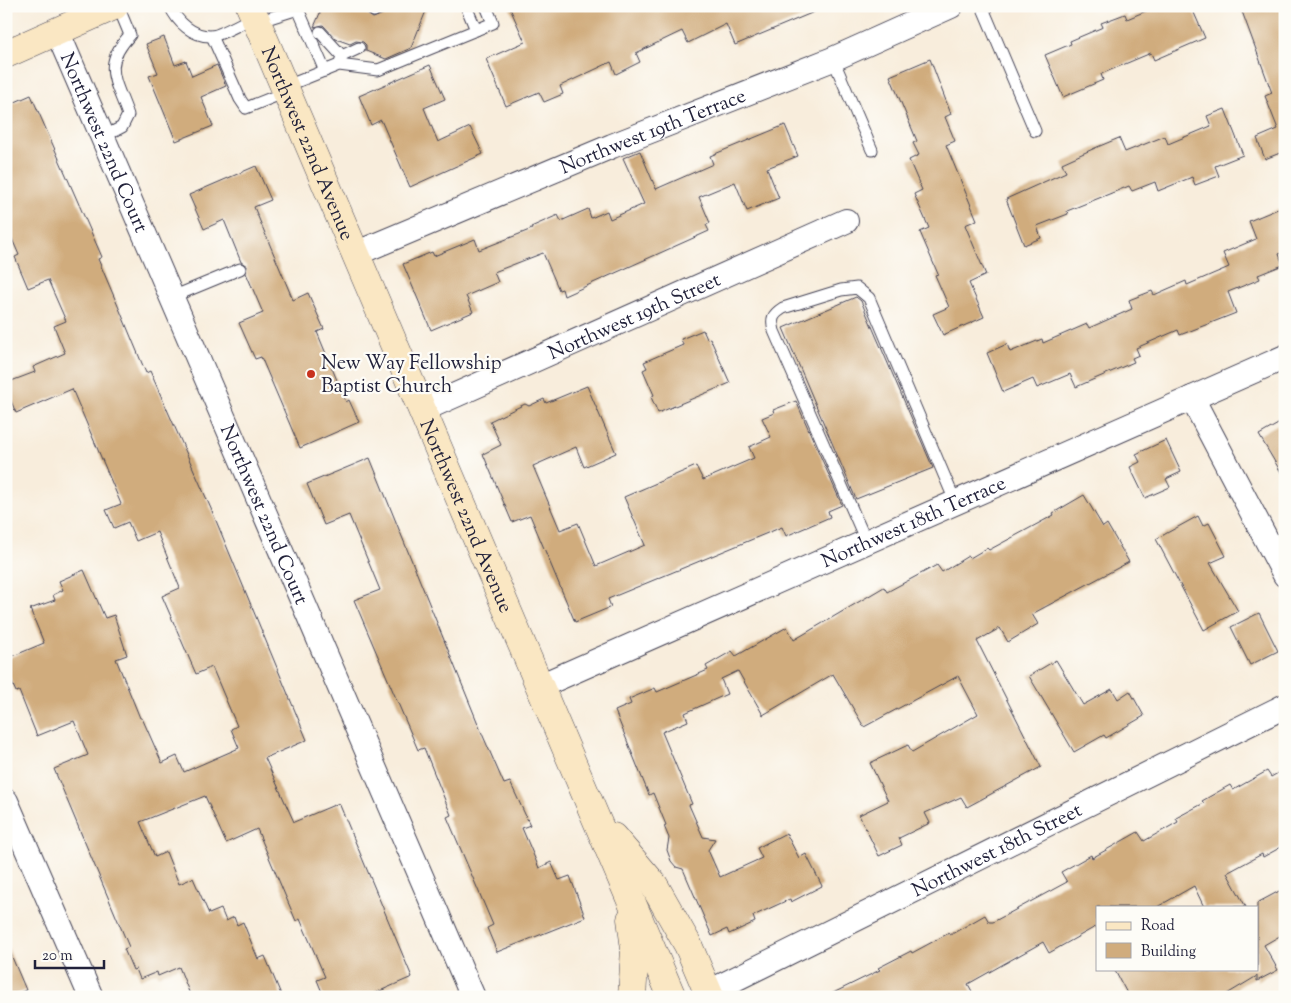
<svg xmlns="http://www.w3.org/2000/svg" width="1291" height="1003" font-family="'Sorts Mill Goudy',serif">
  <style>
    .building { fill: #d0ac7d }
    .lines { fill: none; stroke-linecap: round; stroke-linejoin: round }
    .lane-casing { stroke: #424053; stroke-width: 13 }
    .street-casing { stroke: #424053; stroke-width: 26 }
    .secondary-casing { stroke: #424053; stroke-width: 29 }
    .lane { stroke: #fff; stroke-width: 11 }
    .street { stroke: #fff; stroke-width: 24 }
    .secondary { stroke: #fae7c3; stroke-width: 28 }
    .poi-dot { fill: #c8321e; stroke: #fdfcf7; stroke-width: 2 }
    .labels { text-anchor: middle; stroke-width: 4.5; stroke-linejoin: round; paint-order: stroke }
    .street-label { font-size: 20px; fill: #22223b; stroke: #fdfcf7 }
    .poi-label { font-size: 20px; fill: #22223b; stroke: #fdfcf7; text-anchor: start }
  </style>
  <rect width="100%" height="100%" fill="#fdfcf7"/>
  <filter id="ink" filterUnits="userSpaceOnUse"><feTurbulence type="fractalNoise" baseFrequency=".02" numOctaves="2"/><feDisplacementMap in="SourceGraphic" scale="10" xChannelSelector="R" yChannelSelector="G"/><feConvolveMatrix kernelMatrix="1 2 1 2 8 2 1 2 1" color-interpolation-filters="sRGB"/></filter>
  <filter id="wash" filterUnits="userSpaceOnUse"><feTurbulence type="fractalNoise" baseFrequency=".0096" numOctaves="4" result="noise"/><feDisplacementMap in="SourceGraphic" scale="20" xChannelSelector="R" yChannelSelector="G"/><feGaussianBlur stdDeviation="1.12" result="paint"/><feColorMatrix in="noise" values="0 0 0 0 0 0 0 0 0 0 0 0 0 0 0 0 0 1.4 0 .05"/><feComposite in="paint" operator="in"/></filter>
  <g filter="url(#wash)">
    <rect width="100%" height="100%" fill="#f8eddc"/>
    <g id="blocks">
      <!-- building -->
      <g class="building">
        <path d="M 323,6 L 363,6 L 367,8 L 367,14 L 373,18 L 383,14 L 386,6 L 428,6 L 411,48 L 386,59 L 366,51 L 366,45 L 363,42 L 356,41 L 350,44 L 336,39 L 323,25 L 314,27 Z"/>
        <path d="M 509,6 L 826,6 L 826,7 L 735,45 L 726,24 L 688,43 L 682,31 L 636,53 L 640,62 L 616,74 L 611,62 L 560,86 L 563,94 L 544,102 L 539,92 L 506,106 L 486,59 L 525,42 Z"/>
        <path d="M 1158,6 L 1191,6 L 1205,38 L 1154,60 L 1151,53 L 1101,74 L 1103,80 L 1063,97 L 1045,55 L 1071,44 L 1070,41 L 1103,27 L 1101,23 L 1125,14 L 1127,19 Z"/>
        <path d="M 1240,6 L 1285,6 L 1285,151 L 1265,159 L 1257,138 L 1278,129 L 1265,96 L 1272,93 Z"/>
        <path d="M 164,37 L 175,65 L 186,61 L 192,76 L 217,65 L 226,86 L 201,97 L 213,126 L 176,141 L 149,76 L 158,73 L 146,44 Z"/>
        <path d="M 930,59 L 951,114 L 945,117 L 955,141 L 946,145 L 977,220 L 965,225 L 986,275 L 969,283 L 984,317 L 943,335 L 933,314 L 949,307 L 935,275 L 938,274 L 920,232 L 929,228 L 914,194 L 922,190 L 909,160 L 919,155 L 913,143 L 917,141 L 890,76 Z"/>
        <path d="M 430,65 L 445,99 L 424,108 L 438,142 L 470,127 L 483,154 L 410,187 L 381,120 L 371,125 L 359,96 Z"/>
        <path d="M 31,95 L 102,257 L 98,259 L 121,313 L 146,373 L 150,371 L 212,511 L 307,740 L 265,758 L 294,822 L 339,803 L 412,977 L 366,997 L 324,997 L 317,980 L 325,977 L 300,919 L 296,921 L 257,829 L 226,843 L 205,796 L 140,822 L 155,857 L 166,852 L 179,884 L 193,878 L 209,914 L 221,909 L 226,921 L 234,917 L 237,925 L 243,922 L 258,959 L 265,956 L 282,997 L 191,997 L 179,967 L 158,976 L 157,972 L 140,979 L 136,969 L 133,970 L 124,949 L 129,947 L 54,769 L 88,755 L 74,721 L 37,736 L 19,691 L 16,692 L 6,669 L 6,659 L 44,643 L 30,609 L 55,600 L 53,595 L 63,590 L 59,581 L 84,570 L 105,618 L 114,615 L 127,655 L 116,659 L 140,718 L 142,718 L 162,763 L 177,756 L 184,772 L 239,748 L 231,729 L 237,726 L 212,667 L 196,674 L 162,596 L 180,588 L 157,532 L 136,541 L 128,522 L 114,528 L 106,510 L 121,504 L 72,389 L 16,413 L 6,389 L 6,383 L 35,372 L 33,367 L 65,353 L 54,326 L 66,321 L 48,280 L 28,288 L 15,257 L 19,255 L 6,225 L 6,106 Z"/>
        <path d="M 1225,109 L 1243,155 L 1215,166 L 1219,176 L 1195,185 L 1192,177 L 1158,191 L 1155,182 L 1132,191 L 1129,186 L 1067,211 L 1068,214 L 1037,226 L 1041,238 L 1024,245 L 1006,199 L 1066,172 L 1062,163 L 1095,148 L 1119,138 L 1125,152 L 1165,136 L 1168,144 L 1211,126 L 1207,116 Z"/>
        <path d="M 785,125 L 798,156 L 767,168 L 779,198 L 747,211 L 735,182 L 699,197 L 710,223 L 706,225 L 709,231 L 564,296 L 562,289 L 559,290 L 543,253 L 494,272 L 498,282 L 466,296 L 473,312 L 431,330 L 403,264 L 432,252 L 434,256 L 475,239 L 479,250 L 532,229 L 531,227 L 558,215 L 561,221 L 588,209 L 591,218 L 607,211 L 610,219 L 644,204 L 623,158 L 640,151 L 656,189 L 713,164 L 710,156 Z"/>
        <path d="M 256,166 L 271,200 L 254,207 L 293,300 L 308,293 L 324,329 L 317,332 L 346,402 L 349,400 L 359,422 L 300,448 L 261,357 L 255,359 L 239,323 L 263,313 L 246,273 L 247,266 L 241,262 L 224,220 L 204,229 L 189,195 Z"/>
        <path d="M 1285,206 L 1285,251 L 1279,254 L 1283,265 L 1258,275 L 1260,279 L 1228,292 L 1236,313 L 1180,335 L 1178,330 L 1136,348 L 1139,355 L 1132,358 L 1134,362 L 1076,387 L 1070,374 L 1037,388 L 1033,379 L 1003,392 L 987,353 L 1007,344 L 1010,352 L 1042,339 L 1043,343 L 1087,324 L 1089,328 L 1132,309 L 1129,300 L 1152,291 L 1154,295 L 1186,281 L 1187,285 L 1229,267 L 1223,253 L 1256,239 L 1249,221 Z"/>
        <path d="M 856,297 L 861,301 L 933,468 L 856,499 L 783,328 Z"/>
        <path d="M 703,330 L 707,339 L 710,338 L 730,383 L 658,413 L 651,397 L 654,395 L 643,370 L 647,368 L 644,362 L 683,345 L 681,339 Z"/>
        <path d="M 587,386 L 616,453 L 584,467 L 576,447 L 533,466 L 560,530 L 578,523 L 596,566 L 645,545 L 624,497 L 696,466 L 703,480 L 754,458 L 749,447 L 771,437 L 762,418 L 774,413 L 773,410 L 796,401 L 842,505 L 828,511 L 830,517 L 786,536 L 782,527 L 608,599 L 611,607 L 575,622 L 530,515 L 512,522 L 483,454 L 501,445 L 490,421 L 525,404 L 529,406 L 544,399 L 546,403 Z"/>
        <path d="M 1285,420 L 1285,479 L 1259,435 Z"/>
        <path d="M 1166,440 L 1181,472 L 1166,479 L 1170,487 L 1145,498 L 1130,467 L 1140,462 L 1136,454 Z"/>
        <path d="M 370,458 L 483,736 L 504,784 L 510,782 L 530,825 L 522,828 L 539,868 L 551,862 L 559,880 L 570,876 L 585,917 L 497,952 L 487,928 L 493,925 L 447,817 L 451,815 L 424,748 L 418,750 L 354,600 L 380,590 L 349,515 L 324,525 L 307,484 Z"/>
        <path d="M 1084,495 L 1103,527 L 1107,524 L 1129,562 L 1032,614 L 1038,624 L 1008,642 L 1000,628 L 977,641 L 1041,767 L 967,807 L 961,797 L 925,813 L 930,823 L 899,838 L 902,845 L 879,856 L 859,815 L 888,801 L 870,763 L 908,745 L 912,752 L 978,714 L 958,676 L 864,727 L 833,674 L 763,715 L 738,671 L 721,679 L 727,694 L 685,713 L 688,721 L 662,732 L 692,804 L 689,805 L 703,837 L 715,839 L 708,850 L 720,877 L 762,858 L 757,848 L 786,833 L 799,858 L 806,854 L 822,886 L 791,902 L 790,899 L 753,916 L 755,922 L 729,934 L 727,929 L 712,936 L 683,869 L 676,867 L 671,861 L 667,850 L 669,838 L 664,826 L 666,825 L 653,793 L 649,795 L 615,711 L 631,704 L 629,699 L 655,688 L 657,692 L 708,670 L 706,666 L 732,651 L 736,656 L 787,627 L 794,640 L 884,587 L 887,592 L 937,565 L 942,572 L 968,556 L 970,558 L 987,548 L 989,550 L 1054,515 L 1053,513 Z"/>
        <path d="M 1198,516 L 1203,526 L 1209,523 L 1226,556 L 1210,563 L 1238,611 L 1204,630 L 1156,539 Z"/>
        <path d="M 1259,613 L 1278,651 L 1250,665 L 1231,627 Z"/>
        <path d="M 1056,660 L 1083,705 L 1112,689 L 1118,699 L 1130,691 L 1144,716 L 1106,738 L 1104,735 L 1074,752 L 1029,676 Z"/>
        <path d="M 1285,769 L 1285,845 L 1263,857 L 1262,854 L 1227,873 L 1246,907 L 1204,907 L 1194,886 L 1157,907 L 1097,907 L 1097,926 L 1049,953 L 1043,942 L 968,984 L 975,997 L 825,997 L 880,970 L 878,968 L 911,951 L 912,953 L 949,933 L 950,935 L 985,915 L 989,922 L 993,922 L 1017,909 L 1067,882 L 1061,872 L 1091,855 L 1092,858 L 1138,832 L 1144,841 L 1178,822 L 1176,818 L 1204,803 L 1202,801 L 1230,785 L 1233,790 L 1267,771 L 1271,777 Z"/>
        <path d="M 1285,888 L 1285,933 L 1264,945 L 1278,970 L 1257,981 L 1257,976 L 1222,997 L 1129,997 L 1114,969 L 1257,969 L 1257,903 Z"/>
        <path d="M 6,943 L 26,990 L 10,997 L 6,997 Z"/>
      </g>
    </g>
  </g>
  <g filter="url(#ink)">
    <use href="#blocks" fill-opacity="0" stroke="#424053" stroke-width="1"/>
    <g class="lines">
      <defs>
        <g id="lane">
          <path d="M 170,6 C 177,22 193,37 212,36 C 221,35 245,21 254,17"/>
          <path d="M 982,6 L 1035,131"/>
          <path d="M 298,9 L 325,71"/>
          <path d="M 374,11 L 375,6"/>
          <path d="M 257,22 L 298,9 L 300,6"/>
          <path d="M 476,30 L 493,23 L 486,6"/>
          <path d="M 320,32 L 342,56"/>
          <path d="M 212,36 L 240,99 L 246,108 L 286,92"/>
          <path d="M 833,59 L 872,150"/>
          <path d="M 340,64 L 342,56 L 359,48"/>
          <path d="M 284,87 L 339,65 L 378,70 L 476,30 L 466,6"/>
          <path d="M 103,137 L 122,127 L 128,115 C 116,80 101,66 130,35 L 118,6"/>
          <path d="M 172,297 L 240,269"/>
          <path d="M 866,541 L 774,331 C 771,319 772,315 783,308 L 841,290 L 857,288 L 869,298 L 955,501"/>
        </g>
        <g id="street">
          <path id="s1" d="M 57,31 L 473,997"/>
          <path id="s2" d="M 355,254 L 612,146 L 833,59 L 951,6"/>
          <path d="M 1192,398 L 1285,575"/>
          <path id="s3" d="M 422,410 L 846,221"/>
          <path id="s4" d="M 540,686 L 1285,357"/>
          <path d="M 6,801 L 91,997"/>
          <path id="s5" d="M 709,992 L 1285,706"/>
        </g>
        <g id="secondary">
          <path id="s6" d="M 250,6 L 672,997"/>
          <path d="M 6,54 L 114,6"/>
          <path d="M 613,837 L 654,885 L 688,945 L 710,997"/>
          <path d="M 631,919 L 635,949 L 632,997"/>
        </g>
      </defs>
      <!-- lane casing -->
      <use href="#lane" class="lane-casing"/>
      <!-- street casing -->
      <use href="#street" class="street-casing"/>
      <!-- secondary casing -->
      <use href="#secondary" class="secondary-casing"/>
      <!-- lane -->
      <use href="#lane" class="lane"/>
      <!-- street -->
      <use href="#street" class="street"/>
      <!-- secondary -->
      <use href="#secondary" class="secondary"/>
    </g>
  </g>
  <!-- markers -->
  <circle class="poi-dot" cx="311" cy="374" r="5"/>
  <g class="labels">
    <!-- street labels -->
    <g class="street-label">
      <text dy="7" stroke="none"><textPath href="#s2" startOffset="322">Northwest 19th Terrace</textPath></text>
      <text dy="7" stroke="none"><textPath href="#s1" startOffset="121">Northwest 22nd Court</textPath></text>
      <text dy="7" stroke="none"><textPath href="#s6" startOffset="149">Northwest 22nd Avenue</textPath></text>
      <text dy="7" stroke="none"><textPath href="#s3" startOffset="232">Northwest 19th Street</textPath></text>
      <text dy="7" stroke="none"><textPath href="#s1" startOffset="526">Northwest 22nd Court</textPath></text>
      <text dy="7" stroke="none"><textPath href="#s6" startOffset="554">Northwest 22nd Avenue</textPath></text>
      <text dy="7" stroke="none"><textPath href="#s4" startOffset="408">Northwest 18th Terrace</textPath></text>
      <text dy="7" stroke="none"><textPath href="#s5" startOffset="321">Northwest 18th Street</textPath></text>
    </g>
    <!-- poi labels -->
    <g class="poi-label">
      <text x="321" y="369">New Way Fellowship<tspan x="321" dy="23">Baptist Church</tspan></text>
    </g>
  </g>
  <!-- margin -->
  <rect width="1291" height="1003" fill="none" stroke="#fdfcf7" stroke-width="25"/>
  <!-- legend -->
  <rect x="1096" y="906" width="162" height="65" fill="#fdfcf7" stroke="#a5a5ac"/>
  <rect x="1106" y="922" width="25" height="8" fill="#fae7c3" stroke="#a5a5ac"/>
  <text x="1141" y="930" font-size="15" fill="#22223b">Road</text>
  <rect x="1106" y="943" width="25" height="15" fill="#d0ac7d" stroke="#a5a5ac"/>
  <text x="1141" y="956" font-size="15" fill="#22223b">Building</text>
  <!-- scale -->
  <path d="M35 960v8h69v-8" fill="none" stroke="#22223b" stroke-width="2.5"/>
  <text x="42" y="960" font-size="15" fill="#22223b" stroke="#fdfcf7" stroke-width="4" paint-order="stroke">20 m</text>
</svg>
